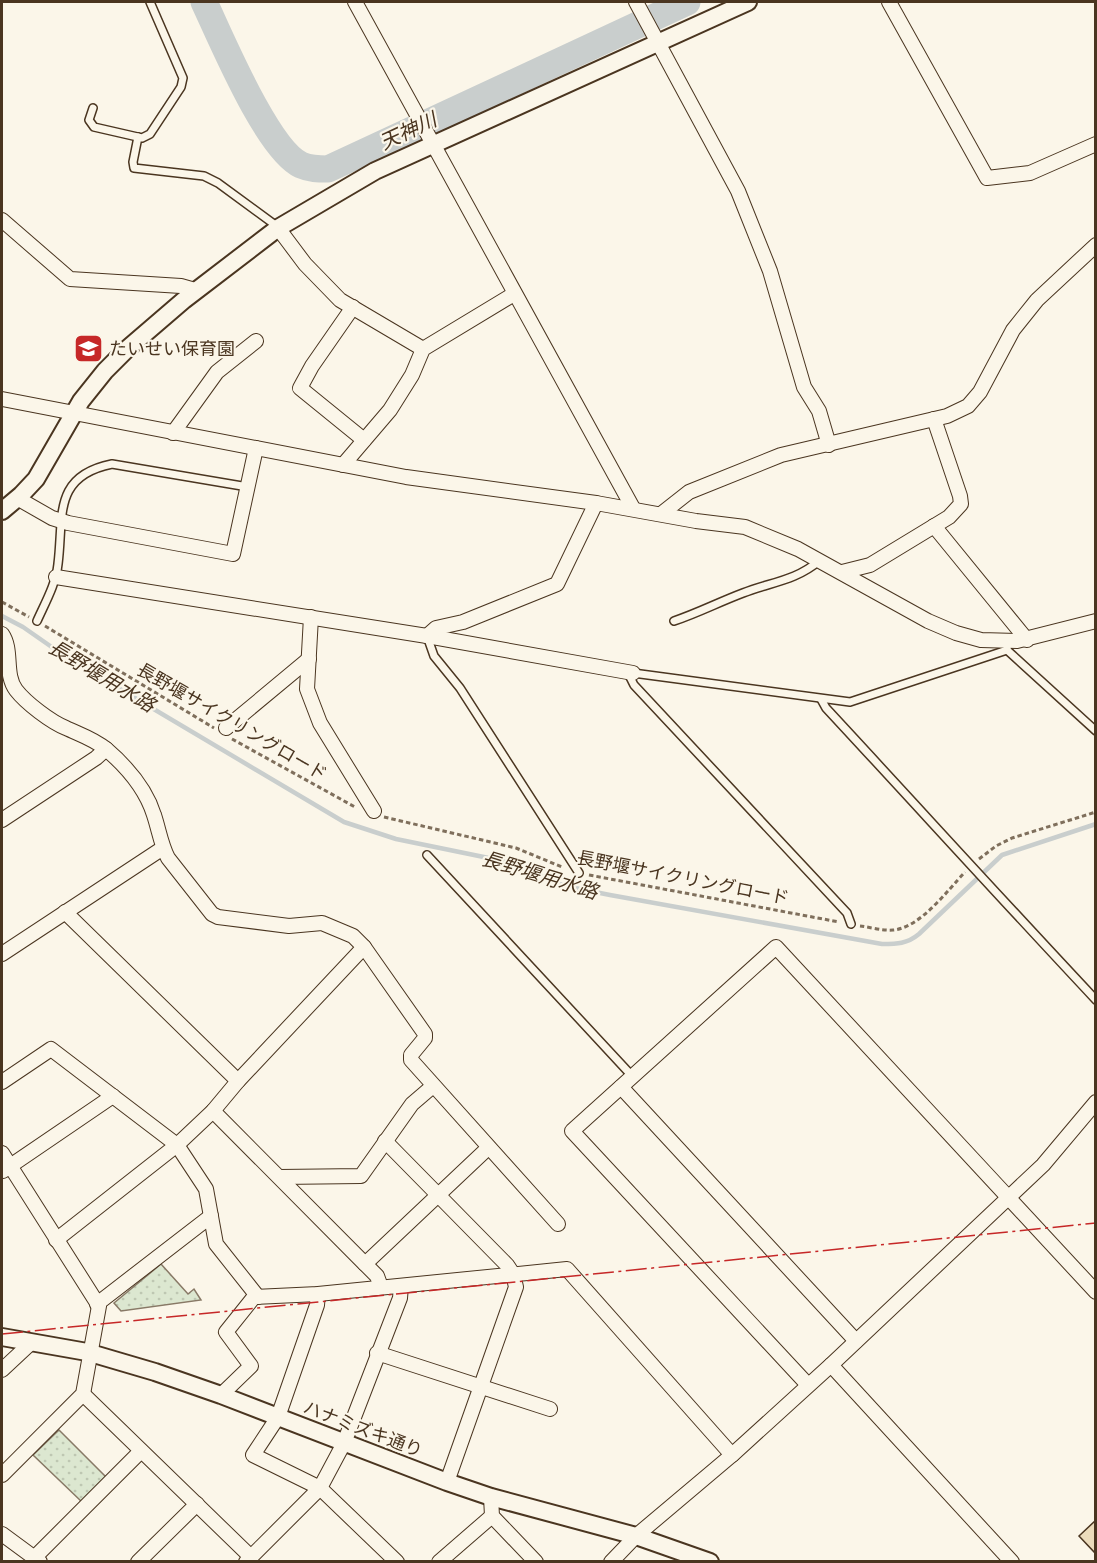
<svg xmlns="http://www.w3.org/2000/svg" width="1097" height="1563" font-family="'IBM Plex Serif','Noto Sans JP',serif">
  <style>
    .grass { fill: url(#grass-dots); stroke: #887966; stroke-width: 1.5 }
    .lines { fill: none; stroke-linecap: round; stroke-linejoin: round }
    .stream { stroke: #c9cecd; stroke-width: 4.5 }
    .river { stroke: #c9cecd; stroke-width: 27 }
    .building { fill: #ecdcbc; stroke: #4a3520; stroke-width: 1.5 }
    .service-casing { stroke: #4a3520; stroke-width: 10 }
    .minor-casing { stroke: #4a3520; stroke-width: 16 }
    .tertiary-casing { stroke: #4a3520; stroke-width: 20 }
    .path { stroke: #7f6f5c; stroke-width: 3; stroke-dasharray: 4.5 3; stroke-linecap: butt }
    .service { stroke: #fbf6e9; stroke-width: 7 }
    .minor { stroke: #fbf6e9; stroke-width: 14 }
    .tertiary { stroke: #fbf6e9; stroke-width: 16 }
    .power { stroke: #c62828; stroke-width: 1.5; stroke-dasharray: 21 4.5 3 4.5; stroke-linecap: butt }
    .labels { text-anchor: middle; stroke-width: 4.5; stroke-linejoin: round; paint-order: stroke }
    .poi-label { font-size: 18px; fill: #4a3520; stroke: #fbf6e9; text-anchor: start }
    .street-label { font-size: 18px; fill: #4a3520; stroke: #fbf6e9 }
    .water-label { font-size: 20px; font-style: italic; fill: #4a3520; stroke: #fbf6e9 }
  </style>
  <defs>
    <pattern id="grass-dots" width="8" height="8" patternUnits="userSpaceOnUse" patternTransform="scale(1.5)"><rect width="8" height="8" fill="#dce7d0"/><path d="M2 2h.1M6 6h.1" fill="none" stroke="#bec7b2" stroke-width="1.8" stroke-linecap="round"/></pattern>
  </defs>
  <rect width="100%" height="100%" fill="#fbf6e9"/>
  <!-- grass -->
  <g class="grass">
    <path d="M 161,1264 L 188,1294 L 194,1289 L 201,1300 L 121,1311 L 114,1303 Z"/>
    <path d="M 59,1430 L 107,1478 L 82,1502 L 33,1455 Z"/>
  </g>
  <g class="lines">
    <!-- stream -->
    <path class="stream" d="M 2,616 L 23,627 L 66,657 L 344,822 L 396,839 L 513,863 L 565,886 L 610,895 L 882,944 C 897,944 907,944 919,934 L 1002,855 L 1096,824"/>
    <!-- river -->
    <path class="river" d="M 204,2 C 221,38 267,149 301,165 C 310,169 318,169 328,169 L 687,2"/>
  </g>
  <!-- building -->
  <path class="building" d="M 1096,1520 L 1096,1554 L 1079,1536 Z"/>
  <g class="lines">
    <defs>
      <g id="service">
        <path d="M 93,108 L 89,120 L 94,127 L 142,138 L 150,134 L 181,87 L 183,78 L 150,2"/>
        <path d="M 138,137 L 133,162 L 134,168 L 204,176 L 218,183 L 278,227"/>
        <path d="M 37,621 C 45,603 56,584 58,564 C 64,517 52,476 112,464 L 248,487"/>
        <path d="M 674,621 C 698,613 719,602 743,593 C 771,582 795,581 819,561"/>
        <path d="M 427,636 L 434,656 L 460,688 L 579,873"/>
        <path d="M 1007,650 L 1096,731"/>
        <path d="M 628,673 L 634,685 L 847,913 L 851,924"/>
        <path d="M 633,673 L 850,702 L 1007,650 L 1007,642"/>
        <path d="M 821,699 L 826,708 C 916,805 1005,903 1096,1000"/>
        <path d="M 427,855 L 633,1077"/>
      </g>
      <g id="minor">
        <path d="M 355,2 L 633,508"/>
        <path d="M 636,2 L 738,191 L 770,271 L 804,387 L 819,411 L 829,445"/>
        <path d="M 889,2 L 987,178 L 1030,173 L 1096,144"/>
        <path d="M 2,220 L 70,279 L 181,286 L 195,290"/>
        <path d="M 278,228 L 305,264 L 340,300 L 423,349"/>
        <path d="M 353,307 L 312,366 L 300,388 L 364,440"/>
        <path d="M 2,399 L 406,477 L 596,503 L 696,521 L 745,527 L 798,549 L 928,621 L 956,633 L 981,640 L 1017,641 L 1096,621"/>
        <path d="M 173,433 L 217,372 L 256,341"/>
        <path d="M 343,465 L 390,410 L 412,375 L 423,349 L 514,294"/>
        <path d="M 17,498 L 52,518 L 68,523 L 233,554 L 256,448"/>
        <path d="M 661,514 L 689,492 L 781,455 L 947,416 L 968,406 L 980,392 L 1013,330 L 1037,300 L 1096,245"/>
        <path d="M 934,526 L 1027,640"/>
        <path d="M 842,572 L 870,565 L 949,517 L 961,504 L 960,496 L 934,419"/>
        <path d="M 56,577 L 427,636 L 633,673"/>
        <path d="M 311,617 L 307,689 L 320,723 L 374,811"/>
        <path d="M 2,634 C 13,650 4,674 16,690 C 26,703 51,722 66,728 C 81,735 94,739 106,749 C 127,767 146,789 154,815 C 159,830 161,845 168,858 L 212,914 L 218,917 L 289,926 L 322,923 L 353,936 L 364,947 L 425,1034 L 425,1038 L 411,1055 L 411,1060 L 558,1224"/>
        <path d="M 427,636 L 436,628 L 463,622 L 557,584 L 596,503"/>
        <path d="M 226,728 L 309,659"/>
        <path d="M 2,820 L 96,758 L 106,749"/>
        <path d="M 65,912 L 238,1081"/>
        <path d="M 2,954 L 163,848"/>
        <path d="M 2,1082 L 51,1049 L 177,1145 L 206,1189 L 216,1244 L 258,1297"/>
        <path d="M 621,1087 L 856,1341"/>
        <path d="M 213,1111 L 365,1264 L 377,1276 L 381,1287"/>
        <path d="M 385,1141 L 507,1265 L 513,1274 L 516,1287 L 447,1482"/>
        <path d="M 2,1153 L 99,1306 L 83,1394 L 2,1475"/>
        <path d="M 3,1171 L 113,1096"/>
        <path d="M 280,1177 L 361,1176 L 412,1104 L 433,1086"/>
        <path d="M 56,1240 L 177,1145 L 213,1111 L 238,1081 L 364,947"/>
        <path d="M 365,1264 L 488,1148"/>
        <path d="M 318,1294 L 317,1305 L 278,1417 L 253,1455 L 320,1488 L 397,1562"/>
        <path d="M 97,1304 L 211,1216"/>
        <path d="M 377,1353 L 550,1409"/>
        <path d="M 831,1365 L 1012,1562"/>
        <path d="M 2,1370 L 32,1342"/>
        <path d="M 808,1385 L 572,1131 L 776,947 L 1096,1292"/>
        <path d="M 83,1394 L 251,1557"/>
        <path d="M 221,1395 L 251,1366 L 226,1332 L 254,1297 L 318,1294 L 567,1269 L 732,1455"/>
        <path d="M 491,1497 L 492,1516 L 536,1562"/>
        <path d="M 2,1534 L 40,1562"/>
        <path d="M 35,1557 L 141,1451"/>
        <path d="M 138,1562 L 197,1504"/>
        <path d="M 246,1562 L 320,1488 L 344,1443 L 400,1298 L 401,1286"/>
        <path d="M 439,1562 L 492,1516"/>
        <path d="M 611,1562 L 636,1536 L 732,1455 L 831,1365 L 1008,1198 L 1043,1165 L 1096,1102"/>
      </g>
      <g id="tertiary">
        <path d="M 2,511 L 21,495 L 36,479 L 81,401 L 105,371 L 127,349 L 184,300 L 278,228 L 375,171 L 748,2"/>
        <path d="M 2,1337 L 87,1352 L 155,1372 L 221,1395 L 447,1482 L 491,1497 L 636,1536 L 710,1562"/>
      </g>
    </defs>
    <!-- service casing -->
    <use href="#service" class="service-casing"/>
    <!-- minor casing -->
    <use href="#minor" class="minor-casing"/>
    <!-- tertiary casing -->
    <use href="#tertiary" class="tertiary-casing"/>
    <!-- path -->
    <g class="path">
      <path d="M 2,602 L 29,617"/>
      <path d="M 45,626 L 214,728"/>
      <path d="M 232,739 L 355,807"/>
      <path d="M 384,817 L 516,848 L 562,867"/>
      <path d="M 979,859 L 996,846 L 1012,838 L 1096,812"/>
      <path d="M 589,875 L 839,922"/>
      <path d="M 860,926 C 870,927 882,931 893,930 C 920,928 947,891 965,872"/>
    </g>
    <!-- service -->
    <use href="#service" class="service"/>
    <!-- minor -->
    <use href="#minor" class="minor"/>
    <!-- tertiary -->
    <use href="#tertiary" class="tertiary"/>
    <!-- power -->
    <path class="power" d="M 2,1334 L 1096,1223"/>
  </g>
  <!-- icons -->
  <defs>
    <symbol id="school-square" viewBox="-11 -11 22 22"><rect x="-9" y="-9" width="18" height="18" rx="4" fill="#c62828" stroke="#fbf6e9"/><path d="M0-5L7-2L0 1L-7-2ZM-4 1L0 2.5L4 1V4Q0 6-4 4Z" fill="#fff"/></symbol>
  </defs>
  <g fill-rule="evenodd">
    <use href="#school-square" x="72" y="332" width="33" height="33"/>
  </g>
  <g class="labels">
    <!-- poi labels -->
    <g class="poi-label">
      <text x="109" y="355">たいせい保育園</text>
    </g>
    <!-- street labels -->
    <g class="street-label">
      <text transform="translate(232 722) rotate(30)" y="6">長野堰サイクリングロード</text>
      <text transform="translate(683 878) rotate(11)" y="6">長野堰サイクリングロード</text>
      <text transform="translate(363 1429) rotate(21)" y="6">ハナミズキ通り</text>
    </g>
    <!-- water labels -->
    <g class="water-label">
      <text transform="translate(408 131) rotate(-25)" y="7">天神川</text>
      <text transform="translate(102 676) rotate(31)" y="7">長野堰用水路</text>
      <text transform="translate(540 875) rotate(17)" y="7">長野堰用水路</text>
    </g>
  </g>
  <!-- border -->
  <rect width="1097" height="1563" fill="none" stroke="#4a3520" stroke-width="6"/>
</svg>
